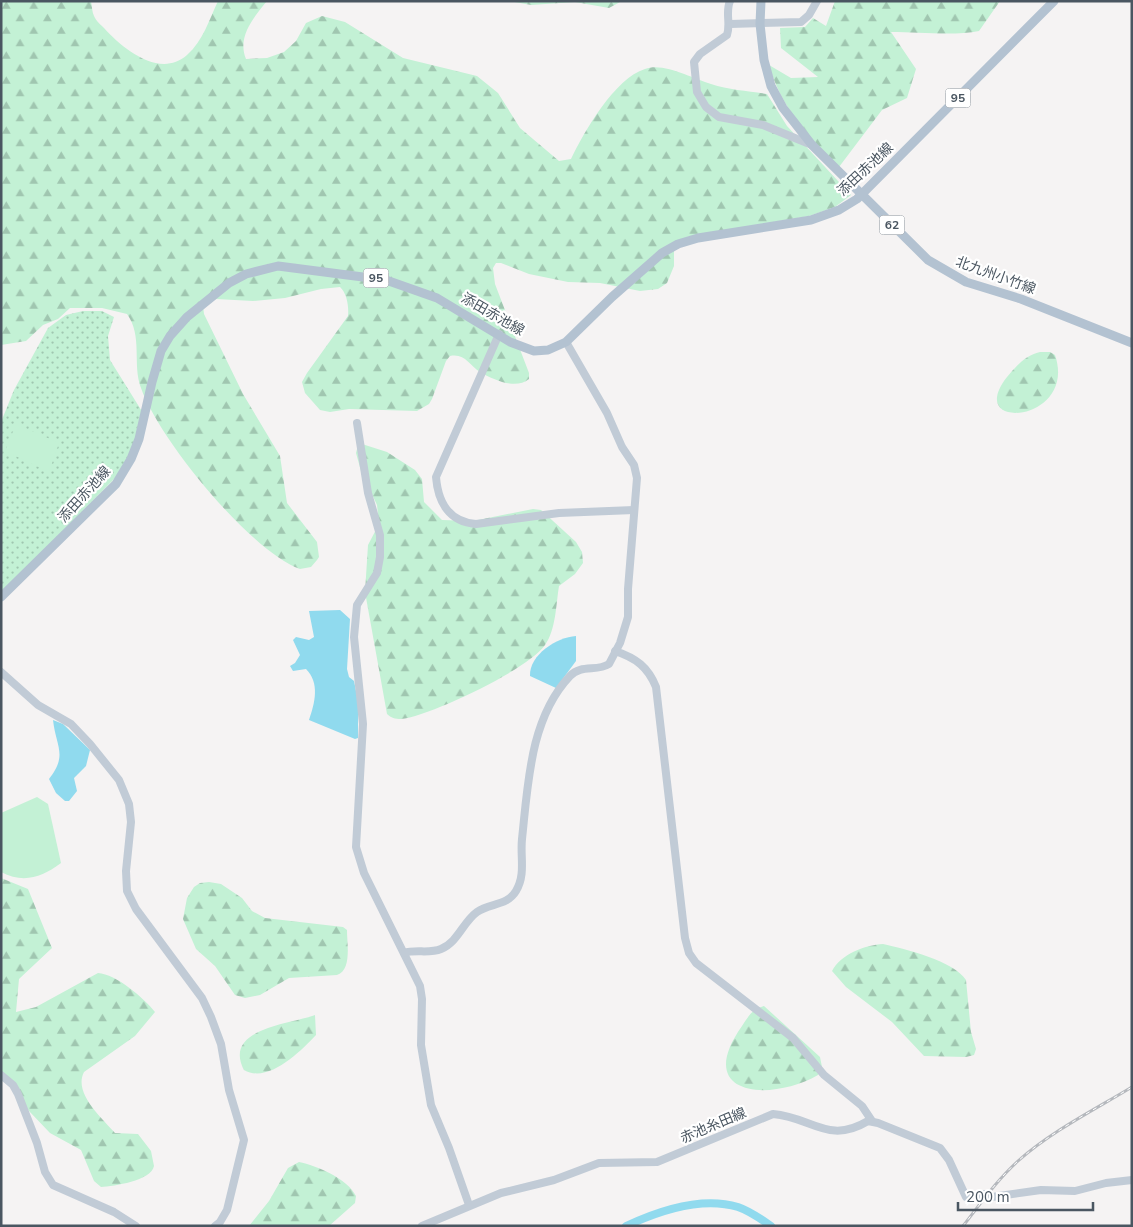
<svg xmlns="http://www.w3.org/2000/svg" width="1133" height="1227" font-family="'Nunito Sans','Noto Sans JP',sans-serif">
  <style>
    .green { fill: url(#green-dots) }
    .forest { fill: url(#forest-firs) }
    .pitch { fill: #c3f1d5 }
    .water { fill: #90daee }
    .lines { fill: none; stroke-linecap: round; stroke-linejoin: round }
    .river { stroke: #90daee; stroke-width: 8 }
    .secondary { stroke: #c1cbd6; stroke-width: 8 }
    .primary { stroke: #b3c2d1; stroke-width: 9 }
    .rail-casing { stroke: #b5b8bd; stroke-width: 3 }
    .rail { stroke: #fff; stroke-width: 1; stroke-dasharray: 4; stroke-linecap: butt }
    .labels { text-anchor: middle; stroke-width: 4.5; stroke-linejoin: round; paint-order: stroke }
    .shield { fill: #fff; stroke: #808990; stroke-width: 1 }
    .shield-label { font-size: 12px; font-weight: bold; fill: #4a5661 }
    .street-label { font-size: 14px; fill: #4a5661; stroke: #fff }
  </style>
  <defs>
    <pattern id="green-dots" width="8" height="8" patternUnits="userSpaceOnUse" patternTransform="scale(1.25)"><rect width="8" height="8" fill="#c3f1d5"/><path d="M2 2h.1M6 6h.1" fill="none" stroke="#a0c6b0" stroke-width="1.8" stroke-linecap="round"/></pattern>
    <pattern id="forest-firs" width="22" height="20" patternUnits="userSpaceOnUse" patternTransform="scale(1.25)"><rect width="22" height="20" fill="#c3f1d5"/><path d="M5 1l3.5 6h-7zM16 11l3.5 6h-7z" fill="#a0c6b0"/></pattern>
  </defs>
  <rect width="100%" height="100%" fill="#f5f3f3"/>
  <!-- green -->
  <path class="green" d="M 83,311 L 102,311 L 114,317 L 108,336 L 110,360 L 143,413 L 132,449 L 117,476 L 1,594 L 1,422 L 14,390 L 48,328 L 66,315 Z"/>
  <!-- forest -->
  <g class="forest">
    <path d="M 1,1 L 91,1 C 92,6 92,12 94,16 C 96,21 101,25 104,28 C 123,49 160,79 187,55 C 203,41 209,20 218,1 L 267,1 C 253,18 237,37 246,59 L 267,58 L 284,52 L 296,41 L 306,23 L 322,16 L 345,22 L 403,58 L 477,76 L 498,93 L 520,128 L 559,161 L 571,159 C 584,132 615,78 645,69 C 664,62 693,79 711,84 C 729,90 749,91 767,94 L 787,126 L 851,195 L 835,207 L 809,216 L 687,237 L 674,244 L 674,266 L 667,283 L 658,289 L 640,291 L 600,283 L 568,282 L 529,274 L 501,263 L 496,263 L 493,268 L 495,284 L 529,373 L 529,379 C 516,390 494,380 480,372 C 469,365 465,353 450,356 L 446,361 L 432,399 L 429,404 L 417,411 L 349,409 L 330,412 L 320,410 L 305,393 L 302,382 L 307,373 L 348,316 C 349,307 347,293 340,287 L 321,289 L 285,298 L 253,301 L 216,299 L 203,306 L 204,314 L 243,394 L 280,456 L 287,503 L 317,542 L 319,557 L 317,560 L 311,567 L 300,569 C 249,550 159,439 141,388 C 132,364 143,336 127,314 L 102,308 L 70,308 L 58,319 L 43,325 L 26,341 L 1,345 Z"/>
    <path d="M 509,1 L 622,1 L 609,8 L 575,2 L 531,5 Z"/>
    <path d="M 835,1 L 1000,1 L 979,31 C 955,36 918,32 891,32 L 916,69 L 907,98 L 882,110 L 839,167 C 808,137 781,107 769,65 L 791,78 L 818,77 L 781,48 L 780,28 L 805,27 L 813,18 L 826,26 Z"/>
    <path d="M 1040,352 L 1050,352 L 1055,355 C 1078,422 963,433 1007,377 C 1016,366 1026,355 1040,352 Z"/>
    <path d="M 362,444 L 387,452 L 415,470 L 422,479 L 424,502 L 442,520 L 473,521 L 533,509 L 541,510 L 576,542 L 582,552 L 583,563 L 575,574 L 559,586 C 556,604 556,630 545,645 C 529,669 430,716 401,719 C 395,719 391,718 387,714 L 365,592 L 368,545 L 379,524 L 377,505 L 361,471 L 356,453 L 358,445 Z"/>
    <path d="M 1,878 L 28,889 L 52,948 L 19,979 L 16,1012 L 36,1007 L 98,973 C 116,974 144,998 155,1012 L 135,1036 L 84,1072 C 73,1093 102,1118 115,1133 L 138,1134 L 151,1151 L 154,1166 C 151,1181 114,1186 101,1187 L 94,1181 L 81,1150 L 50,1133 L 29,1111 L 1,1070 Z"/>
    <path d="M 209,882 L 221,884 L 242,898 L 252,911 L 265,918 L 343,927 L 347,930 C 347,944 352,970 337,975 L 289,978 L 260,995 L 245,998 L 235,995 L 215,966 L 196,949 L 183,919 L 187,898 L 194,887 L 200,883 Z"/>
    <path d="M 883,944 C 905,949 954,961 966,980 L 971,1032 L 976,1049 L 974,1055 L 966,1057 L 924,1056 L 892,1022 L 846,987 L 832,971 C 841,954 865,945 883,944 Z"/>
    <path d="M 764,1006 L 820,1057 L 822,1067 L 818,1075 C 771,1102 692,1097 742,1026 C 748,1017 752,1009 764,1006 Z"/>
    <path d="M 315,1015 L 316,1035 C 300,1052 268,1084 244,1070 C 222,1028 292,1024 315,1015 Z"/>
    <path d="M 299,1162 C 317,1166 347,1178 356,1196 L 355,1203 L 329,1226 L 249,1226 L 269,1201 L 288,1168 Z"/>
  </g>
  <!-- pitch -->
  <g class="pitch">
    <path d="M 16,424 L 59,443 L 49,472 L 5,451 Z"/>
    <path d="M 37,797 L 48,804 L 61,863 C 42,877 24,884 1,872 L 1,813 Z"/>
  </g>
  <!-- water -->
  <g class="water">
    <path d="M 340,610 L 350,619 L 347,669 L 349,677 L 354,681 L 358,701 L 358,738 L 355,739 L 309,720 C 315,703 320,683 306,669 L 293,671 L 290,666 L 295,663 L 300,655 L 293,640 L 296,637 L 309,640 L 314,637 L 309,611 Z"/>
    <path d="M 576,636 L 576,661 L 556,688 L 530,676 C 529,655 557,637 576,636 Z"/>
    <path d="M 53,720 L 63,724 L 90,750 L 86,766 L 74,778 L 77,791 L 69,801 L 65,801 L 56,793 L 49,779 C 68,755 56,747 53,720 Z"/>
  </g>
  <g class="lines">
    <!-- river -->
    <path class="river" d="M 626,1226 C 658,1211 702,1196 738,1207 C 750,1211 761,1219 771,1226"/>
    <!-- secondary -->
    <g class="secondary">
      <path d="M 730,1 C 725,13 731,23 727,35 L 700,54 L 694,62 L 697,92 L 706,107 L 719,117 L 763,125 L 812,145"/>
      <path d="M 730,24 L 801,22 L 809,15 L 817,1"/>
      <path d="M 499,334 L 436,477 C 438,502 449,522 476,524 L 559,513 L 634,510"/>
      <path d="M 357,423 L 368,493 L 380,535 L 380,557 L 377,573 L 357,605 L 354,637 L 363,724 L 356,847 L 364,873 L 420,986 L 422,999 L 421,1045 L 431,1105 L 449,1148 L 469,1205"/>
      <path d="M 615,651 C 636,658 648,667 656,687 L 685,938 L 689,953 L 696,963 L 793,1038 L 824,1075 L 862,1106 L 872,1121"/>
      <path d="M 1,672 L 38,705 L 71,724 L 90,744 L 119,780 L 129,804 L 131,822 L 126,871 L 127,891 L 136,909 L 202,998 L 211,1017 L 221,1044 L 229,1090 L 244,1140 L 227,1210 L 220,1222 L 215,1226"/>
      <path d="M 404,953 C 416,949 429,954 441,949 C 458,942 463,922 477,912 C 490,903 507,906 516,891 C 526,874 520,857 522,839 C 528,784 530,718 570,676 C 581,664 597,672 609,664 L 620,643 L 628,617 L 628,589 L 637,478 L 634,465 L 622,447 L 607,413 L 566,342"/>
      <path d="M 1,1075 L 13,1085 L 18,1094 L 37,1143 L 45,1172 L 53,1185 L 114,1212 L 136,1226"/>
      <path d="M 992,1197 L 1041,1190 L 1075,1191 L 1106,1183 L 1132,1180"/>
      <path d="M 422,1226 L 501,1193 L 554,1180 L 599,1163 L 657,1162 L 773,1114 C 812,1117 828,1145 868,1121 L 878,1123 L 940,1148 L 949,1160 L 966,1197 L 985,1194"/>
    </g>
    <!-- primary -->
    <g class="primary">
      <path d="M 761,1 L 760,24 L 764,60 L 771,86 L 783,108 L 812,145 L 928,260 L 966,282 L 1021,299 L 1132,343"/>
      <path d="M 1,597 L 116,484 L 131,459 L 139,439 L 152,382 L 161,351 L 170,336 L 187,317 L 229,283 L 246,274 L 278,266 L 386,280 L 437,298 L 510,342 L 534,351 L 548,350 L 566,342 L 612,297 L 662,253 L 678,244 L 698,238 L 811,220 L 839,210 L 857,199 L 1054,1"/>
    </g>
    <defs>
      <path id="rail" d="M 963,1226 C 981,1203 997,1180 1018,1161 C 1052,1131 1094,1110 1132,1087"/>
    </defs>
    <!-- rail casing -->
    <use href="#rail" class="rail-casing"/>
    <!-- rail -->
    <use href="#rail" class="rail"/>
  </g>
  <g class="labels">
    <!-- shield labels -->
    <g class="shield">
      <rect x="945.5" y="88.5" width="25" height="19" rx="4"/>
      <rect x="879.5" y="215.5" width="25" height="19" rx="4"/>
      <rect x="363.5" y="268.5" width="25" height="19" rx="4"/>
    </g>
    <g class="shield-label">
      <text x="958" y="102">95</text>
      <text x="892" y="229">62</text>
      <text x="376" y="282">95</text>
    </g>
    <!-- street labels -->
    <g class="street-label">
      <text transform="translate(865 169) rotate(-43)" y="5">添田赤池線</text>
      <text transform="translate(996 275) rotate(20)" y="5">北九州小竹線</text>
      <text transform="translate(493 314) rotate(30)" y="5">添田赤池線</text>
      <text transform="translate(84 494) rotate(-48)" y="5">添田赤池線</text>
      <text transform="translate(713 1125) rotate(-23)" y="5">赤池糸田線</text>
    </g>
  </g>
  <!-- border -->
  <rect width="1133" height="1227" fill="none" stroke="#4a5661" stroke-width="5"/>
  <!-- scale -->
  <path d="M958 1202v8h135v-8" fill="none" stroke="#4a5661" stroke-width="2.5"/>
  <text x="966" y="1202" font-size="15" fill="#4a5661" stroke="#ffffff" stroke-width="4" paint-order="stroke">200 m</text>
</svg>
